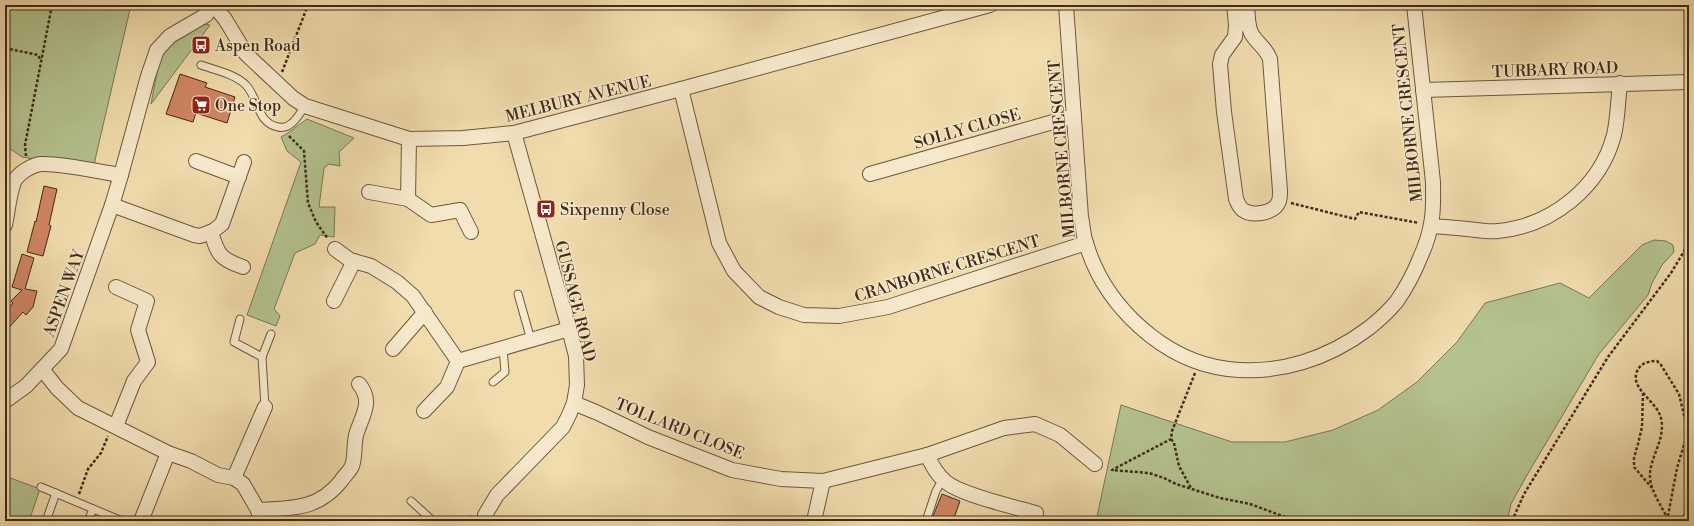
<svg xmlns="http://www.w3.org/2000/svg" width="1694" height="526" font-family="'Libre Bodoni',serif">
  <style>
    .green { fill: #b4c28e; stroke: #7a7654 }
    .building { fill: #d08563; stroke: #402b19 }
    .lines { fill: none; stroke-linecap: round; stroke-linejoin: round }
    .service-casing { stroke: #6c573e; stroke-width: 9 }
    .minor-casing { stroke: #6c573e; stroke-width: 16 }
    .path { stroke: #402b19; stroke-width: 2.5; stroke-dasharray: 3 2; stroke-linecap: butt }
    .service { stroke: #f6e8ca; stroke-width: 7 }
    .minor { stroke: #f6e8ca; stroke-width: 14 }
    .labels { text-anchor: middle; stroke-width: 3; stroke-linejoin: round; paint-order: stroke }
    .poi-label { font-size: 16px; fill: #402b19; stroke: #f6e8ca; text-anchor: start }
    .street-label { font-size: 16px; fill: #402b19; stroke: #f6e8ca }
  </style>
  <rect width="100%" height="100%" fill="#f1dcad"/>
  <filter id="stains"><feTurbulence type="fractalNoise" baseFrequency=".005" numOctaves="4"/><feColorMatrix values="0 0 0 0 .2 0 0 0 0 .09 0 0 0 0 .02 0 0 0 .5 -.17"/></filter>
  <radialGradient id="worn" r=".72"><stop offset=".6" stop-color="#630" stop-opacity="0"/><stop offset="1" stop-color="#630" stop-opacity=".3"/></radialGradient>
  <!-- green -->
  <g class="green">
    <path d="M 5,5 L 131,5 L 95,160 L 95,169 L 22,157 L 5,145 Z"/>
    <path d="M 202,24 L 210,25 L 151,104 C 154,90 158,57 167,46 C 175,36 190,30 202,24 Z"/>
    <path d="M 307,119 L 354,138 L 339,152 L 340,166 L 329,164 L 324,168 L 319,207 L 335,207 L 334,237 L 320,235 L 315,244 L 295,253 L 274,309 L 280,316 L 276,326 L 247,315 L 301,162 L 287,151 L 281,137 C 291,132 298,125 307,119 Z"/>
    <path d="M 1654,240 L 1666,241 L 1673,245 L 1674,252 L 1662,265 L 1652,283 L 1648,295 L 1599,354 L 1527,475 L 1511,504 L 1507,521 L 1096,521 L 1121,405 L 1232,442 L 1285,442 L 1333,430 L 1378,410 L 1417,382 L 1457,342 L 1485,303 L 1560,283 L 1589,298 L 1642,245 Z"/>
    <path d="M 5,476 L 40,489 L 29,521 L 5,521 Z"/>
  </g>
  <!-- building -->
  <g class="building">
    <path d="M 180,74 L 207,83 L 205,87 L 235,97 L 227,123 L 196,113 L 193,122 L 166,114 Z"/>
    <path d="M 44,186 L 57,189 L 49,225 L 51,226 L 43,256 L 27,252 L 35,221 L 36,222 Z"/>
    <path d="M 22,254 L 34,258 L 25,289 L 37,291 L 33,307 L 26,315 L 23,312 L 5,332 L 5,313 L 13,303 L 11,301 L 22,290 L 12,287 Z"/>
    <path d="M 942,494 L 960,501 L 953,521 L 931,521 Z"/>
  </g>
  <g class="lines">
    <defs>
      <g id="service">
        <path d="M 201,65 C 215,70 235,74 246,85 C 259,99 257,123 278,127 C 291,130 299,115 305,106"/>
        <path d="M 518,294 L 531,340"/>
        <path d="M 240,319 L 234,342 L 262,357"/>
        <path d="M 493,382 L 505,372 L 503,348"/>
        <path d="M 265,407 L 262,357 L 271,334"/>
        <path d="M 41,487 L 122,521"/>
        <path d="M 411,501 L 433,521"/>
        <path d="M 46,521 L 56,493"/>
        <path d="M 88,521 L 93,509"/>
        <path d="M 926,521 L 936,491 L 943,479"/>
      </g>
      <g id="minor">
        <path d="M 213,5 L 225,19 L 246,54 L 293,98 L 305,106 L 409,139 L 463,138 L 514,133 L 681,89 L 990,5"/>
        <path d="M 1066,5 L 1081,217 C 1083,225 1083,235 1086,243 C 1104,305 1163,361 1228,369 C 1279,375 1328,359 1369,328 C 1379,320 1389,311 1397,301 C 1406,288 1414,273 1420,258 C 1425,247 1429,236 1431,224 C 1434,210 1433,196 1433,182 L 1414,5"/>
        <path d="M 1234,5 L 1236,25 L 1235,37 L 1222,55 L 1220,64 L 1224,112 L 1236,199 C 1238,203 1239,207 1243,210 C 1253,217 1275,213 1279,201 C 1280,198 1280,194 1280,191 L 1270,59 C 1266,48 1259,45 1253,36 C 1247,28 1248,15 1247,5"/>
        <path d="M 681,89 L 719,243 L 734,271 L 759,297 L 779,307 L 804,315 L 839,316 L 888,307 L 1086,243"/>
        <path d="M 1423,90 L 1689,82"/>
        <path d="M 196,161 L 239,177"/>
        <path d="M 870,174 L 1074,116"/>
        <path d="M 369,192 L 408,199 L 409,139"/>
        <path d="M 408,199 L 431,215 L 460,210 L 471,232"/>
        <path d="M 112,205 L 194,235 L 200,236 L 213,231 L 222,224 L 244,162"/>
        <path d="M 5,225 C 8,211 9,195 14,182 C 18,173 32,165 41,164 C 63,163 99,172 121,175 L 148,76 L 157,50 L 170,36 L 206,15 L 212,5"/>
        <path d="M 1431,226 C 1446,227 1461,228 1476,230 C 1483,231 1491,232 1498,231 C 1551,226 1600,188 1614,135 C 1618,118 1618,100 1620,83"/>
        <path d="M 211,232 C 218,255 220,259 243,267"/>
        <path d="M 335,249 L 350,260 L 371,266 L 397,282 L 413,296 L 458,361 L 569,329"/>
        <path d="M 334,301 L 354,261"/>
        <path d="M 393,349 L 425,312"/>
        <path d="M 42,369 L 57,388 L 78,408 L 168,453 L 191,461 L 218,475 L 234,478 L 243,484 L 258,510 L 261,521"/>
        <path d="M 5,401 L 26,386 L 61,349 L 112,205 L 121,175"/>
        <path d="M 574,403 L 598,413 L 648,437 L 732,470 L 781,479 L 823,481 L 927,455 L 1004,428 L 1035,424 L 1060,435 L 1095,464"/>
        <path d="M 424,411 L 447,387 L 458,361"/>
        <path d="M 116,426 L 134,381 L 148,362 L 138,330 L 147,301 L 116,287"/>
        <path d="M 927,455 C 932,465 937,475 946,482 C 961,495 1015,507 1036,513"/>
        <path d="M 234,478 L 265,407"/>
        <path d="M 258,510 C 292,508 318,510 341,481 C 344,476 350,471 352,466 C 356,455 353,443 357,432 C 363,414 373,401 359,384"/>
        <path d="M 141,521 L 168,453"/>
        <path d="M 484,521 L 485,515 L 497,495 L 563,427 L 569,415 L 574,403 L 577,385 L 576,356 L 569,329 L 514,133"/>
        <path d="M 814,521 L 823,481"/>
      </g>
    </defs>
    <!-- service casing -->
    <use href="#service" class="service-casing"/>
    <!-- minor casing -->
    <use href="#minor" class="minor-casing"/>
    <!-- path -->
    <g class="path">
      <path d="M 5,48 L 38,55 L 41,61"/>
      <path d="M 282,72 L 308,5"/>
      <path d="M 289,136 L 304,151 L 308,203 L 316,222 L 328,239"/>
      <path d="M 26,156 L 25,145 L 52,5"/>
      <path d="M 1291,203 L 1355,219 L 1359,212 L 1419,223"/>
      <path d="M 1195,373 L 1172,431 L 1171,439 L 1112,470 L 1149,473 L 1164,478 L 1176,484 L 1220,498 L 1250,504 L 1296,521"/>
      <path d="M 1643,393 L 1642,427 L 1638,444 L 1634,458 L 1634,467 L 1652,488"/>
      <path d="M 1171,439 L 1174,443 L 1179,466 L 1191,488"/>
      <path d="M 79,494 L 88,469 L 101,453 L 108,436"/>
      <path d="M 1668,519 C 1662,508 1650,489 1650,477 C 1649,458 1666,440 1661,418 C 1657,402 1633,390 1636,375 C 1638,364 1647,361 1657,361 L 1661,365 L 1679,394 L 1688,432"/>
      <path d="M 465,521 L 471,516"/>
      <path d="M 1512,521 L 1524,494 L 1608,357 L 1671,273 L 1689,243"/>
      <path d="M 1667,521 L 1677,468 L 1689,428"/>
      <path d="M 1681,521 L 1689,507"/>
    </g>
    <!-- service -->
    <use href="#service" class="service"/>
    <!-- minor -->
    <use href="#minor" class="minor"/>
  </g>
  <!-- icons -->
  <defs>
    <symbol id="bus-square" viewBox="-11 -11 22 22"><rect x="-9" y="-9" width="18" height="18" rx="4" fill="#8f2418" stroke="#f6e8ca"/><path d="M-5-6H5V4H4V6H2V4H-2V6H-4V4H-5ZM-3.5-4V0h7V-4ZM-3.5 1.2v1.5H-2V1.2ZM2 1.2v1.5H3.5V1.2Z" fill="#fff"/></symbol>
    <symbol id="supermarket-square" viewBox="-11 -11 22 22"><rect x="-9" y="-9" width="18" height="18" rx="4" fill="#8f2418" stroke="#f6e8ca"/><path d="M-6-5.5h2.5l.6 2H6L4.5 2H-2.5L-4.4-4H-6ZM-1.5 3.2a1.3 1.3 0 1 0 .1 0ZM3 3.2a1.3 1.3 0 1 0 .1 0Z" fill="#fff"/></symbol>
  </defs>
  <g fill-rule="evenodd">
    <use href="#bus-square" x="190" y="34" width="22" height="22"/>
    <use href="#supermarket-square" x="190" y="94" width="22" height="22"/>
    <use href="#bus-square" x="535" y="198" width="22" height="22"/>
  </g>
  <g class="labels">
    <!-- poi labels -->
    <g class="poi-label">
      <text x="215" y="51">Aspen Road</text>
      <text x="215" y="111">One Stop</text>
      <text x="560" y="215">Sixpenny Close</text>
    </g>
    <!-- street labels -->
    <g class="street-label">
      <text transform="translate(1555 69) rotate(-2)" y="6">TURBARY ROAD</text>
      <text transform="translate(578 98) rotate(-14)" y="6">MELBURY AVENUE</text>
      <text transform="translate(1407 113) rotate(-96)" y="6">MILBORNE CRESCENT</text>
      <text transform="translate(967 128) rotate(-16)" y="6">SOLLY CLOSE</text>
      <text transform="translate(1061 149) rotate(-95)" y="6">MILBORNE CRESCENT</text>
      <text transform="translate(947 268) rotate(-17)" y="6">CRANBORNE CRESCENT</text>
      <text transform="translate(63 293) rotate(-70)" y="6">ASPEN WAY</text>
      <text transform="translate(576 301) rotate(76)" y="6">GUSSAGE ROAD</text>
      <text transform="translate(680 428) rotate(22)" y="6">TOLLARD CLOSE</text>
    </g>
  </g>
  <!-- margin -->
  <rect width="1694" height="526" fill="none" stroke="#f1dcad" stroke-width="20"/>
  <rect x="6" y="6" width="1682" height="514" fill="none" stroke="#402b19" stroke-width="2"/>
  <rect x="10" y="10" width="1674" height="506" fill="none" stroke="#402b19"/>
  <rect width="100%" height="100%" filter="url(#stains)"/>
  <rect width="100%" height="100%" fill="url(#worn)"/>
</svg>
